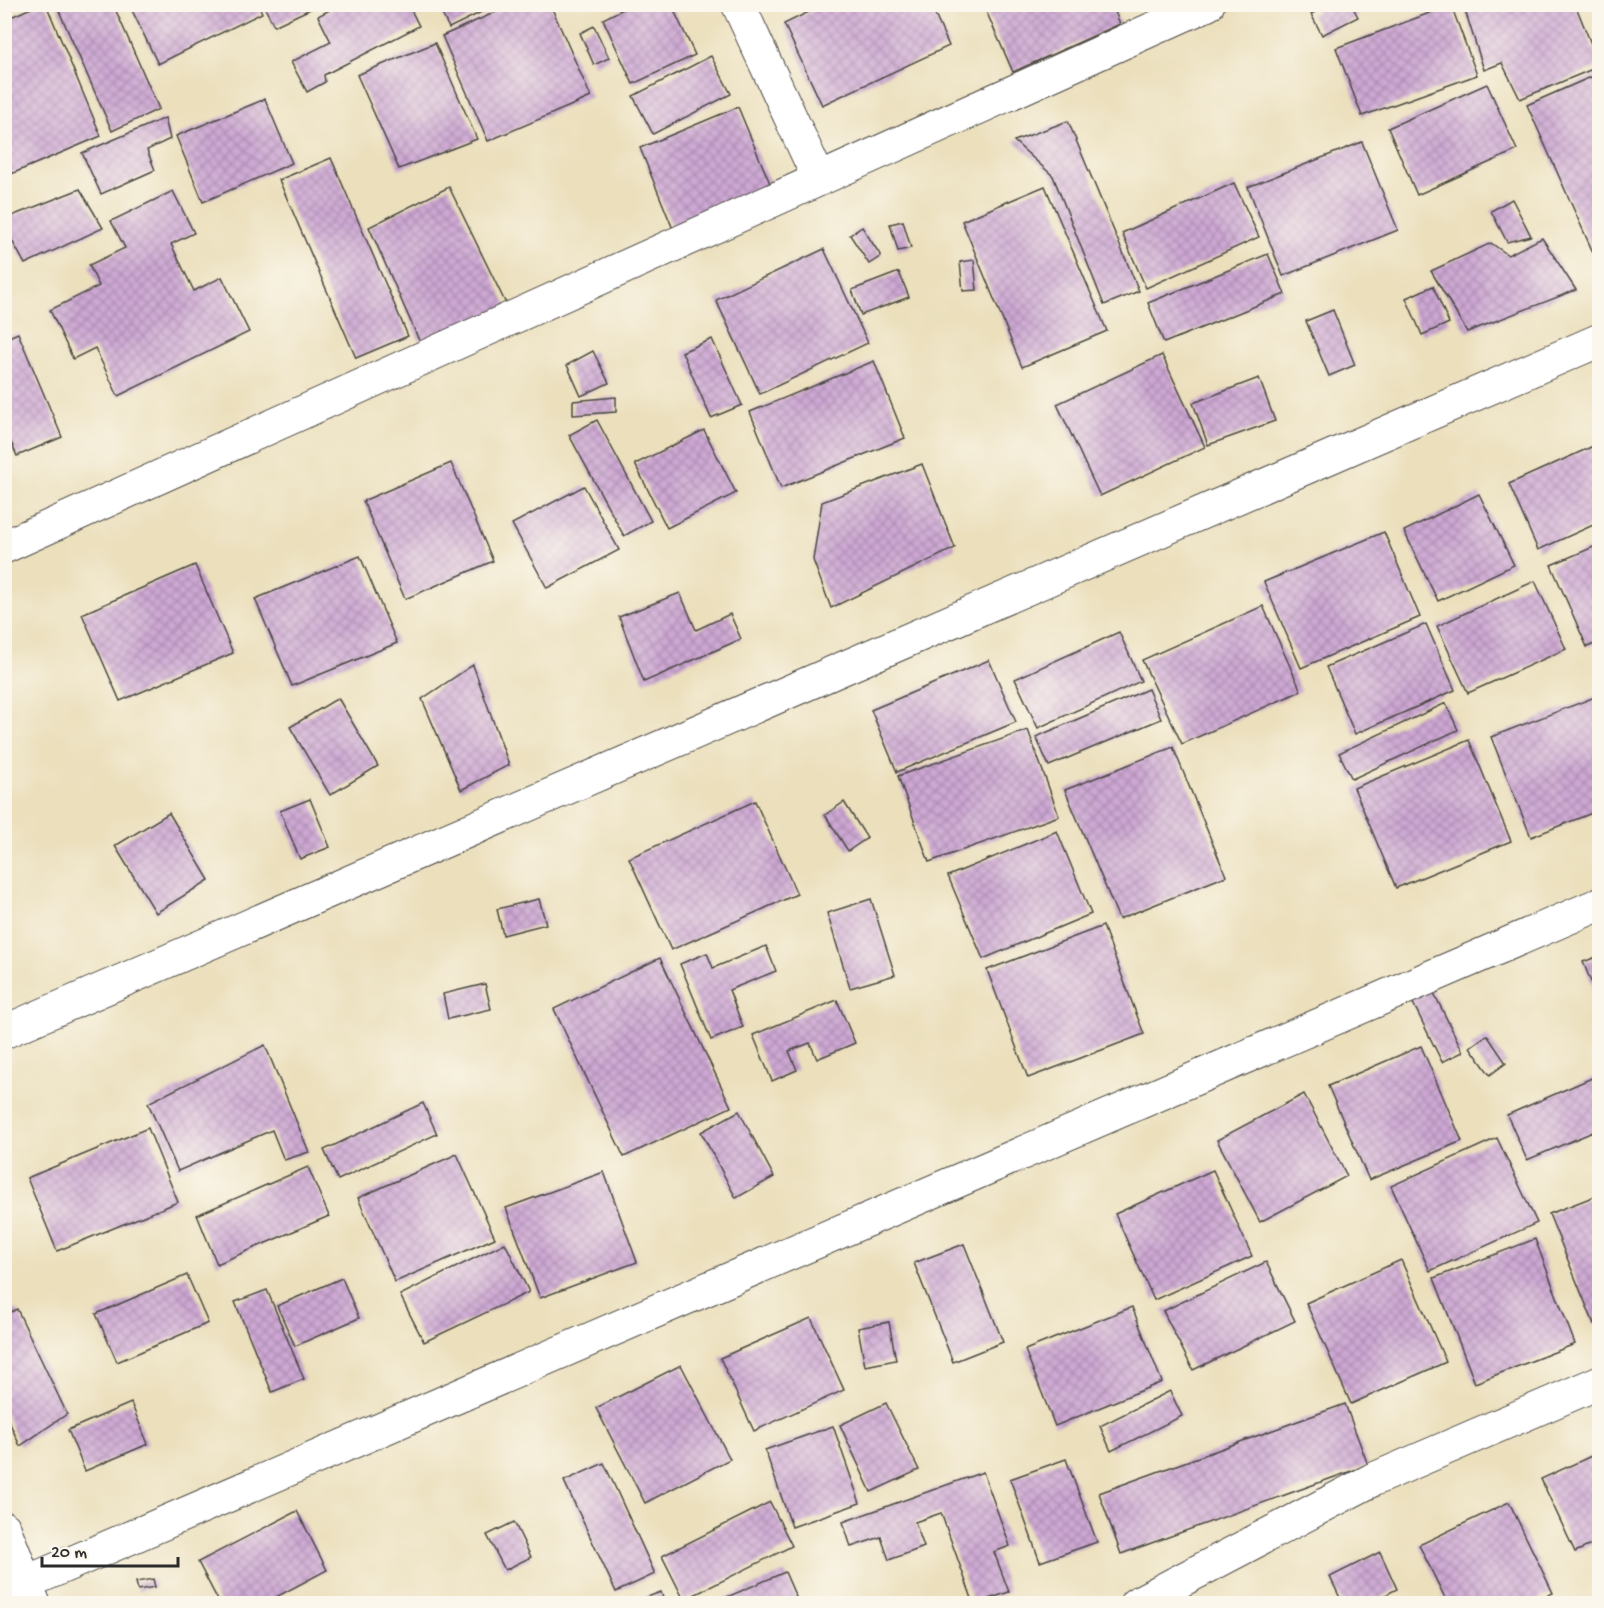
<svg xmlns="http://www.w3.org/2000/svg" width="1604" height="1608" font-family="'Gochi Hand',sans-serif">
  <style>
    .building { fill: url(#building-cross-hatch) }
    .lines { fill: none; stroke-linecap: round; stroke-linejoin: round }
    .minor-casing { stroke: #484641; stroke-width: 35 }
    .minor { stroke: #fff; stroke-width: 33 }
  </style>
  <defs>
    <pattern id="building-cross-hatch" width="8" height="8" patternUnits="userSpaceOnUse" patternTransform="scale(1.5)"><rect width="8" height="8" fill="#cea8d4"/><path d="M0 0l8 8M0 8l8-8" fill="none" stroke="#a789ac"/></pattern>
  </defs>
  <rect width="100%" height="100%" fill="#fbf7ec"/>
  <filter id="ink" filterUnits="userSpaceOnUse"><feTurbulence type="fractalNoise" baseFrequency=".0167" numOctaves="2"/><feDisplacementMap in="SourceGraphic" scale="12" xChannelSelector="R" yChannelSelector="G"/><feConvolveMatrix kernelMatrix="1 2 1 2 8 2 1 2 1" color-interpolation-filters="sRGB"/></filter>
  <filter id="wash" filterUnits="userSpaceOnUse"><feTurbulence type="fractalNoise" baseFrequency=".008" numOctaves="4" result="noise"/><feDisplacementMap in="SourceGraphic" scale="24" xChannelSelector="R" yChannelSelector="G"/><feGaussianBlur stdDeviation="1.35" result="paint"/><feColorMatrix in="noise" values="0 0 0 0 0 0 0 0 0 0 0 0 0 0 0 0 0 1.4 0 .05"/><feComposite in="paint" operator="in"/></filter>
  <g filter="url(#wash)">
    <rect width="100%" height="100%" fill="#ebdfbc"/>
    <g id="blocks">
      <!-- building -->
      <g class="building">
        <path d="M 40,4 L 46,4 L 101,136 L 4,177 L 4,20 Z"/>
        <path d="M 56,4 L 113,4 L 159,109 L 112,131 Z"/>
        <path d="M 129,4 L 258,4 L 262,13 L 158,64 Z"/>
        <path d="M 263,4 L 321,4 L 274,26 Z"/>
        <path d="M 341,4 L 408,4 L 419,26 L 324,75 L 325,82 L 307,92 L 291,62 L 331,42 L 318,16 Z"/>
        <path d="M 437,4 L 498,4 L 449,28 Z"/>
        <path d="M 514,4 L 550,4 L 591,97 L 488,141 L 442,36 Z"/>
        <path d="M 633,4 L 671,4 L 695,55 L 633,84 L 603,19 Z"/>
        <path d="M 825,4 L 930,4 L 949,46 L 822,105 L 784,24 Z"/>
        <path d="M 983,4 L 1112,4 L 1120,24 L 1013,72 Z"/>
        <path d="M 1330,4 L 1351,4 L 1358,17 L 1322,35 L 1311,14 Z"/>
        <path d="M 1463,4 L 1575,4 L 1600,66 L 1520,99 L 1502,63 L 1484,70 Z"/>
        <path d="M 1451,5 L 1477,75 L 1362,116 L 1336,48 Z"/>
        <path d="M 594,26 L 609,58 L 594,65 L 580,33 Z"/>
        <path d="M 435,43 L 477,139 L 399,169 L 357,75 Z"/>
        <path d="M 711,56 L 731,94 L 653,134 L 633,96 Z"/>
        <path d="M 1600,73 L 1600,268 L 1527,105 Z"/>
        <path d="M 1487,84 L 1517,150 L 1417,195 L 1388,128 Z"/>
        <path d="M 265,99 L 292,163 L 203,202 L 176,136 Z"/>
        <path d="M 738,107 L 774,193 L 675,234 L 640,148 Z"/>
        <path d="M 165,118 L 170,139 L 147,150 L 155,170 L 101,194 L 82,153 Z"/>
        <path d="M 1068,121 L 1139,291 L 1104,305 L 1053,176 L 1014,141 Z"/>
        <path d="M 1362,142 L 1398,230 L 1283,276 L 1248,187 Z"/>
        <path d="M 331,158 L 408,336 L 356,358 L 279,180 Z"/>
        <path d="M 1234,183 L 1259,237 L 1146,288 L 1122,233 Z"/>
        <path d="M 1045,186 L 1107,331 L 1022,367 L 962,221 Z"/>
        <path d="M 449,187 L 509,310 L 422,347 L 369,227 Z"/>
        <path d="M 80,189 L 103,228 L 25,264 L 4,226 L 4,219 Z"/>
        <path d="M 173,191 L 194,233 L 171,244 L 194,291 L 222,277 L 249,332 L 118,396 L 95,348 L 73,359 L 50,310 L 99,286 L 89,265 L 125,248 L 111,221 Z"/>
        <path d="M 1512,199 L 1531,236 L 1507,242 L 1491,211 Z"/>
        <path d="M 903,221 L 911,248 L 898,251 L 890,224 Z"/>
        <path d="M 862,227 L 881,256 L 869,264 L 850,235 Z"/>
        <path d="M 1542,238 L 1576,290 L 1467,332 L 1431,271 L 1491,243 L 1508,255 Z"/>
        <path d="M 824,249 L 868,343 L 760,394 L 716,300 Z"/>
        <path d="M 1268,254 L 1285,294 L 1164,343 L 1148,303 Z"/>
        <path d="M 974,260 L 977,290 L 963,291 L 960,262 Z"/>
        <path d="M 899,272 L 909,297 L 861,315 L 852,290 Z"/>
        <path d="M 1433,286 L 1449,323 L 1422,335 L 1406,298 Z"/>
        <path d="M 1333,310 L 1355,365 L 1329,376 L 1306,321 Z"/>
        <path d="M 18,333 L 62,437 L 17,456 L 4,426 L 4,339 Z"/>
        <path d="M 712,339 L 742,405 L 711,418 L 682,352 Z"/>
        <path d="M 593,351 L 609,383 L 581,396 L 567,365 Z"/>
        <path d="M 1162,355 L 1205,447 L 1100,496 L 1057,404 Z"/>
        <path d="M 874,361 L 905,438 L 781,488 L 750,412 Z"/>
        <path d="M 1259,378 L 1275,421 L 1208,445 L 1193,403 Z"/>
        <path d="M 616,397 L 616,412 L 573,415 L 573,401 Z"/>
        <path d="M 597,420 L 651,521 L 624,536 L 569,435 Z"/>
        <path d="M 704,430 L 736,493 L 667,528 L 635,464 Z"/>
        <path d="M 1600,443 L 1600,522 L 1538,550 L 1509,484 Z"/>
        <path d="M 451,463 L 493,561 L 405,599 L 363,501 Z"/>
        <path d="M 922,464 L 955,548 L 831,608 L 813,560 L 822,502 Z"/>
        <path d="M 584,486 L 619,550 L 547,588 L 512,524 Z"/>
        <path d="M 1479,494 L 1514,565 L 1438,601 L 1404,531 Z"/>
        <path d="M 1384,532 L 1420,617 L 1301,668 L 1264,582 Z"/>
        <path d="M 1598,545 L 1600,642 L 1587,647 L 1551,565 Z"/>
        <path d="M 360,556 L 397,643 L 292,686 L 255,599 Z"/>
        <path d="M 195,565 L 233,653 L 120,701 L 82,614 Z"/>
        <path d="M 1535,581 L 1566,649 L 1468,693 L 1437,626 Z"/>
        <path d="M 680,593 L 696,630 L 730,614 L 741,639 L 644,682 L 619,617 Z"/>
        <path d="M 1263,606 L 1301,691 L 1182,744 L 1142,660 Z"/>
        <path d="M 1426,624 L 1455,690 L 1355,734 L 1326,667 Z"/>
        <path d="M 1119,632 L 1141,681 L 1038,728 L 1015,679 Z"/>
        <path d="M 989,660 L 1016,722 L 897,772 L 871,710 Z"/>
        <path d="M 473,665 L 509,765 L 461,790 L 422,699 Z"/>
        <path d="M 1148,689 L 1161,719 L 1049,766 L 1036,737 Z"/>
        <path d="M 1600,695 L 1600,810 L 1531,837 L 1491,737 Z"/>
        <path d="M 338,698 L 378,766 L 330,795 L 290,727 Z"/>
        <path d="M 1446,703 L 1458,730 L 1352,779 L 1339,753 Z"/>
        <path d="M 1028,730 L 1059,816 L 929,862 L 898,776 Z"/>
        <path d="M 1469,740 L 1511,841 L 1396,888 L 1354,788 Z"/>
        <path d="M 1173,747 L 1226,876 L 1119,919 L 1065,790 Z"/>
        <path d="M 310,799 L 330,847 L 300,859 L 280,811 Z"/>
        <path d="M 755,801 L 797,894 L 671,950 L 629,858 Z"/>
        <path d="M 844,802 L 867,838 L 848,851 L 825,815 Z"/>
        <path d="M 169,813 L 209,880 L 156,913 L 115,846 Z"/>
        <path d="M 1057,831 L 1091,914 L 983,959 L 948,876 Z"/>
        <path d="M 539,899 L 546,924 L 503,935 L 497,909 Z"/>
        <path d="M 871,899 L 895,975 L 850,988 L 827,913 Z"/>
        <path d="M 1103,926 L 1144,1034 L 1028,1078 L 987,970 Z"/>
        <path d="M 766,946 L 776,971 L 729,990 L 743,1027 L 711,1040 L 680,964 L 707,953 L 713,968 Z"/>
        <path d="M 1599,956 L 1599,1001 L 1583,962 Z"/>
        <path d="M 660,958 L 731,1107 L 624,1157 L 554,1009 Z"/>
        <path d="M 485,984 L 491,1009 L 448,1019 L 443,994 Z"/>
        <path d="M 1432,989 L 1463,1052 L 1442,1062 L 1411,999 Z"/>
        <path d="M 837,1000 L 855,1043 L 817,1059 L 810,1043 L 789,1051 L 797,1070 L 772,1081 L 753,1035 Z"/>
        <path d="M 1487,1035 L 1506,1063 L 1490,1075 L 1470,1047 Z"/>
        <path d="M 265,1045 L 309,1152 L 284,1160 L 272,1130 L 178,1171 L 148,1103 Z"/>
        <path d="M 1421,1046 L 1462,1141 L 1369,1180 L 1328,1086 Z"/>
        <path d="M 1594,1077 L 1600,1090 L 1600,1129 L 1527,1160 L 1507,1115 Z"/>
        <path d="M 1304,1094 L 1347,1176 L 1260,1222 L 1217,1140 Z"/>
        <path d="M 423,1103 L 437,1134 L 338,1180 L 324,1150 Z"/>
        <path d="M 739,1111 L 774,1177 L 736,1198 L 701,1132 Z"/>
        <path d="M 148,1128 L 178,1202 L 57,1251 L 27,1178 Z"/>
        <path d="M 1497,1138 L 1537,1223 L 1430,1271 L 1391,1186 Z"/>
        <path d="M 457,1154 L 495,1238 L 395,1282 L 358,1198 Z"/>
        <path d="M 308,1167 L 329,1216 L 217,1264 L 197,1215 Z"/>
        <path d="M 1213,1170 L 1252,1256 L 1154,1300 L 1115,1214 Z"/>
        <path d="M 604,1172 L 637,1262 L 540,1298 L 506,1208 Z"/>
        <path d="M 1600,1194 L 1600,1322 L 1594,1324 L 1549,1214 Z"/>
        <path d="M 1535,1239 L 1575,1344 L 1475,1383 L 1434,1278 Z"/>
        <path d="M 505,1243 L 529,1292 L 424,1342 L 400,1295 Z"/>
        <path d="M 964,1244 L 1003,1342 L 953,1362 L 914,1263 Z"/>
        <path d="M 1401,1260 L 1446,1362 L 1351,1404 L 1306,1303 Z"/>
        <path d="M 1266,1262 L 1295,1321 L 1193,1370 L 1163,1311 Z"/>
        <path d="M 187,1275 L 208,1323 L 117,1362 L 96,1314 Z"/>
        <path d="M 342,1278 L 359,1318 L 295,1346 L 277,1306 Z"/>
        <path d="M 267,1290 L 304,1379 L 272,1392 L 235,1302 Z"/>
        <path d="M 1132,1307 L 1162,1382 L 1055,1426 L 1025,1350 Z"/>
        <path d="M 17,1309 L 67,1414 L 20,1446 L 4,1410 L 4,1315 Z"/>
        <path d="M 811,1318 L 844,1390 L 754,1431 L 720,1358 Z"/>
        <path d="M 889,1322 L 896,1360 L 865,1366 L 858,1328 Z"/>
        <path d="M 681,1365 L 730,1459 L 645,1503 L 596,1408 Z"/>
        <path d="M 1170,1391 L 1182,1416 L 1111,1451 L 1100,1426 Z"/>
        <path d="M 131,1403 L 148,1444 L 85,1471 L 68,1430 Z"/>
        <path d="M 886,1403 L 919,1470 L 871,1492 L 840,1425 Z"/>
        <path d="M 1345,1404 L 1368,1465 L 1121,1554 L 1099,1493 Z"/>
        <path d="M 833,1426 L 860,1503 L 792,1527 L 765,1450 Z"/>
        <path d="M 1600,1452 L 1600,1541 L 1575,1552 L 1541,1479 Z"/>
        <path d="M 1066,1459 L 1097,1542 L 1040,1562 L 1010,1479 Z"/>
        <path d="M 604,1463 L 655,1574 L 616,1592 L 564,1481 Z"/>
        <path d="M 983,1472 L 1010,1546 L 994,1552 L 1009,1592 L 974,1604 L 941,1513 L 915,1522 L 924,1547 L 889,1560 L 881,1537 L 851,1547 L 843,1522 Z"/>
        <path d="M 770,1502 L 792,1546 L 684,1600 L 662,1556 Z"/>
        <path d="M 1509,1502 L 1553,1593 L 1530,1604 L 1448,1604 L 1419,1545 Z"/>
        <path d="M 297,1511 L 327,1570 L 263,1604 L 220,1604 L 198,1562 Z"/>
        <path d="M 514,1522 L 531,1557 L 505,1570 L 487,1535 Z"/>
        <path d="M 1380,1552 L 1397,1589 L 1368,1604 L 1343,1604 L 1330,1577 Z"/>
        <path d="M 785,1572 L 799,1604 L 711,1604 Z"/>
        <path d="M 153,1579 L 155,1587 L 138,1590 L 136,1582 Z"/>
        <path d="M 661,1592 L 665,1604 L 640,1604 L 639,1600 Z"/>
      </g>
    </g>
  </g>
  <g filter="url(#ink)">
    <use href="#blocks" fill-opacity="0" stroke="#484641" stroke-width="1.5"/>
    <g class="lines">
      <defs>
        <g id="minor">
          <path d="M 738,4 L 819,179"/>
          <path d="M 4,547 L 1208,4"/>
          <path d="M 4,1032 L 1600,340"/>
          <path d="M 4,1528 L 34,1604"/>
          <path d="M 4,1592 L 1600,904"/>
          <path d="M 1136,1604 L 1372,1480 L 1600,1382"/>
        </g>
      </defs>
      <!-- minor casing -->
      <use href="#minor" class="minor-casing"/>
      <!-- minor -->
      <use href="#minor" class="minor"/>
    </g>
  </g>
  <!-- margin -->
  <rect width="1604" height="1608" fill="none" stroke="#fbf7ec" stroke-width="24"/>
  <!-- scale -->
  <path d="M42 1557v9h136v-9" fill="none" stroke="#2b2b2b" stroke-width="3"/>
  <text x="51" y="1557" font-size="18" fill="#2b2b2b" stroke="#fbf7ec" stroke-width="4.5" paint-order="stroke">20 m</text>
</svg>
